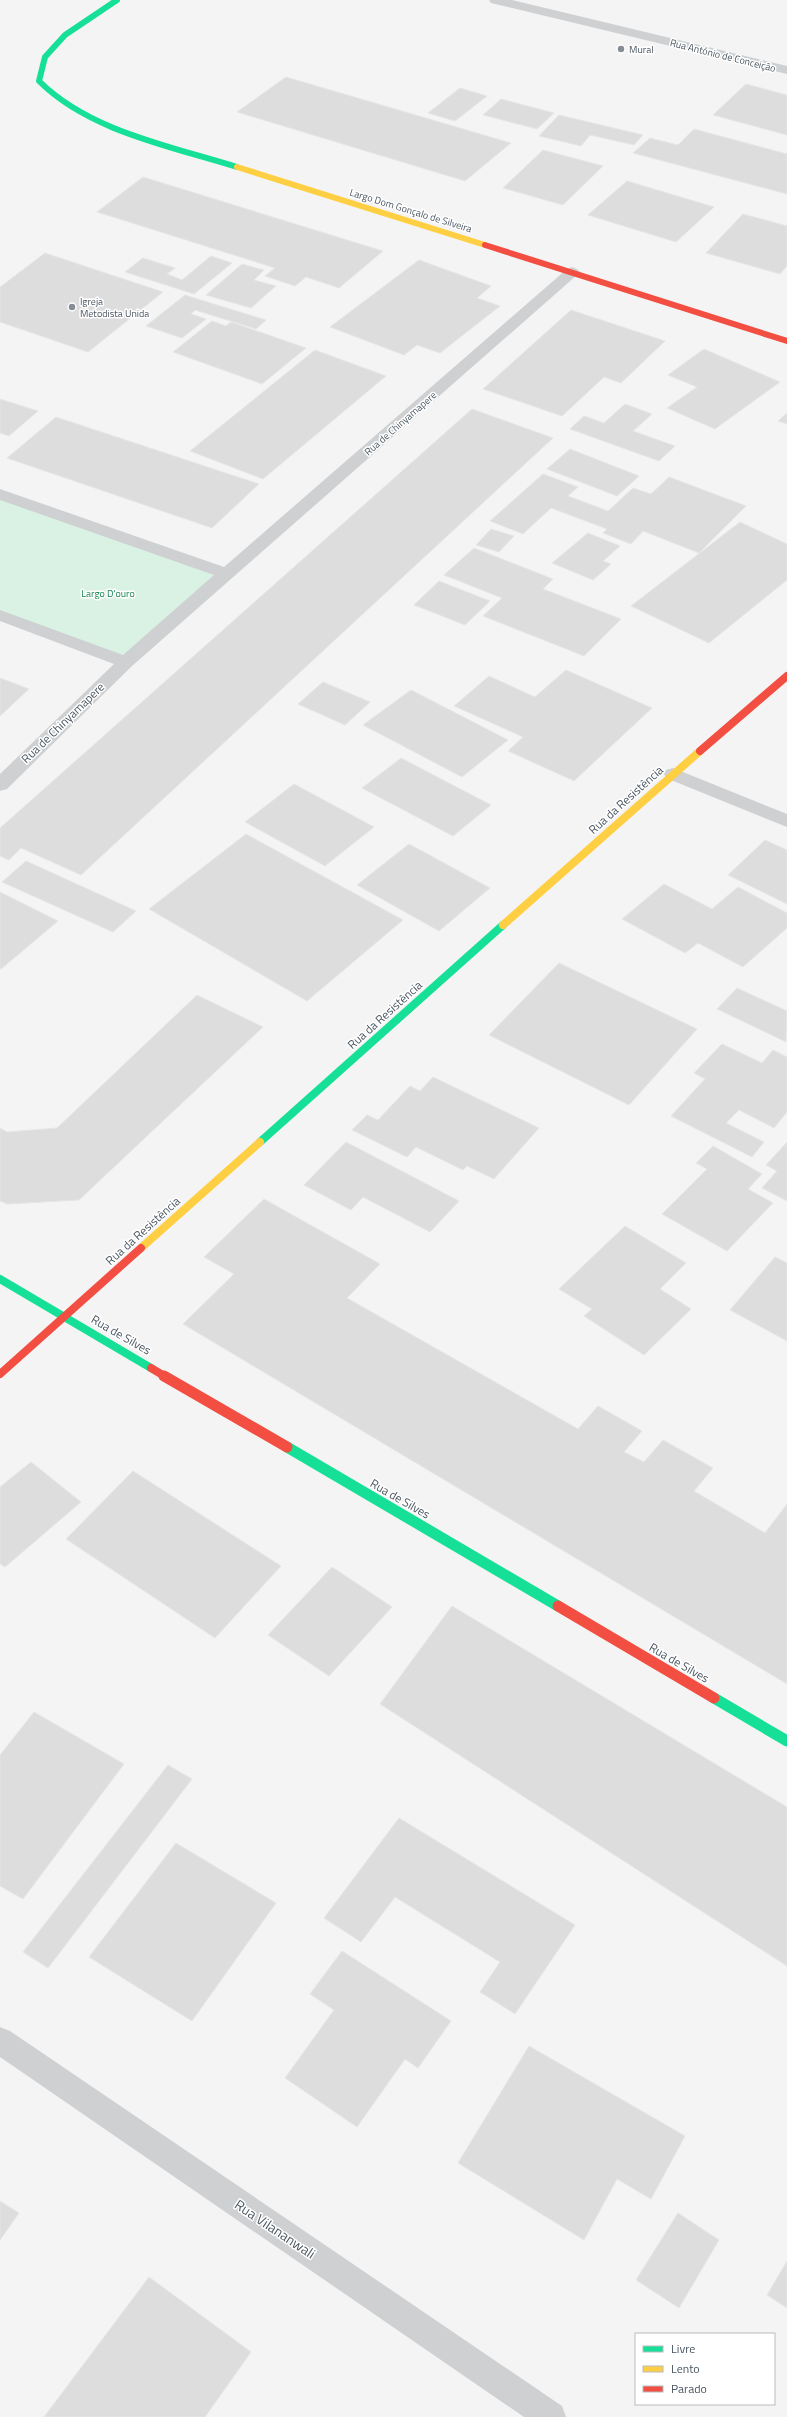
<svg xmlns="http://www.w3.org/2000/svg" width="787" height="2417" font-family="'Titillium Web',sans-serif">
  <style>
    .green { fill: #d9f2e3 }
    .building { fill: #ddddde; stroke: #e5e6e7 }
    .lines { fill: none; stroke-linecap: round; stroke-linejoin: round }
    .street { fill: #ced0d2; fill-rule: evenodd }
    .fast-far2 { stroke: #16e098; stroke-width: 6 }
    .fast-far1 { stroke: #16e098; stroke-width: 8 }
    .fast { stroke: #16e098; stroke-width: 11 }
    .slow-far1 { stroke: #ffcf43; stroke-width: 6 }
    .slow { stroke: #ffcf43; stroke-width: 8 }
    .jam-far2 { stroke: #f24e42; stroke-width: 6 }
    .jam-far1 { stroke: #f24e42; stroke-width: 8 }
    .jam { stroke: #f24e42; stroke-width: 11 }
    .poi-dot { fill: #868d94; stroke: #fff; stroke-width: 1.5 }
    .labels { text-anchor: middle; stroke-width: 3; stroke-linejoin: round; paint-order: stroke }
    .far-poi-label { font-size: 10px; fill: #4a5661; stroke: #fff; text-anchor: start }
    .far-street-label { font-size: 10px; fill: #4a5661; stroke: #fff }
    .far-park-label { font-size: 10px; fill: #17864f; stroke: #fff }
    .street-label { font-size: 12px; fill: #4a5661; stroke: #fff }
    .near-street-label { font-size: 14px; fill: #4a5661; stroke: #fff }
  </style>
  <rect width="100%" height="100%" fill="#f4f4f4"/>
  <!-- green -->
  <path class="green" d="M 0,494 L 227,574 L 126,662 L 0,615 Z"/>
  <!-- building -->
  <g class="building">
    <path d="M 286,77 L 511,143 L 465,181 L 237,112 Z"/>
    <path d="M 746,84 L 787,95 L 787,135 L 713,115 Z"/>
    <path d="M 460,88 L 487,96 L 455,121 L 428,113 Z"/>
    <path d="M 501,99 L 554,113 L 537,129 L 483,115 Z"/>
    <path d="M 559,115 L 643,135 L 634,145 L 590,135 L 581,146 L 539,136 Z"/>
    <path d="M 694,129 L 787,154 L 787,194 L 633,153 L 650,138 L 678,145 Z"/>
    <path d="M 543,150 L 603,166 L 563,205 L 503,188 Z"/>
    <path d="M 143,177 L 383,251 L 339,288 L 306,277 L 295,286 L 265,276 L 275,268 L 97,212 Z"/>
    <path d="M 627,181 L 714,207 L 676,242 L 588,215 Z"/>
    <path d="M 743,214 L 787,226 L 787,266 L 780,274 L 706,253 Z"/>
    <path d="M 45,253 L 163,292 L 88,352 L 0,322 L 0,287 Z"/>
    <path d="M 211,256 L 232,263 L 194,294 L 125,272 L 143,258 L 175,268 L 167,274 L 182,280 Z"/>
    <path d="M 419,260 L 491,286 L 477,298 L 500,306 L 440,353 L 417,345 L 404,355 L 330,327 Z"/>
    <path d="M 242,264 L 264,270 L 254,280 L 276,286 L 251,308 L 206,295 Z"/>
    <path d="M 185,295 L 266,320 L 256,329 L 195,310 L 191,314 L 206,319 L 182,338 L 146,326 Z"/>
    <path d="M 571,310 L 665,341 L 621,383 L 604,377 L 562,416 L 483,389 Z"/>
    <path d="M 212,321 L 226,326 L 231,322 L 306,348 L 262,384 L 173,352 Z"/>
    <path d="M 704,349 L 780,382 L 715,429 L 667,408 L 697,387 L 668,375 Z"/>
    <path d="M 315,350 L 386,376 L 263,479 L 190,451 Z"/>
    <path d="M 0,399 L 38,411 L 9,436 L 0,433 Z"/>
    <path d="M 625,404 L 652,414 L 633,431 L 675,446 L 659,461 L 570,429 L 584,416 L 604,423 Z"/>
    <path d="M 472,409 L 553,438 L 81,875 L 21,848 L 9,860 L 0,856 L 0,828 Z"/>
    <path d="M 787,413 L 787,424 L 778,421 Z"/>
    <path d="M 56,417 L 259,484 L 212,528 L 7,458 Z"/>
    <path d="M 570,449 L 639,476 L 617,496 L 547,469 Z"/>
    <path d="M 543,474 L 578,487 L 568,496 L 608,511 L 633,488 L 651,494 L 669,477 L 746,506 L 699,553 L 643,531 L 631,544 L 603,533 L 607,529 L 551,508 L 523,534 L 490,521 Z"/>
    <path d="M 740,522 L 787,544 L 787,580 L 709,643 L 631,606 Z"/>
    <path d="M 491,529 L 514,536 L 499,552 L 476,545 Z"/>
    <path d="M 588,533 L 620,546 L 603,561 L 611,564 L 593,580 L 552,563 Z"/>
    <path d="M 474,548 L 553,579 L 543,589 L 621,619 L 584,656 L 483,616 L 502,598 L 444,575 Z"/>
    <path d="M 439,581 L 490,601 L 465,625 L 414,605 Z"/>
    <path d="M 566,670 L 652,708 L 574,781 L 508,751 L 523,737 L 454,706 L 489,676 L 535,697 Z"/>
    <path d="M 0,678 L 29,689 L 0,716 Z"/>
    <path d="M 323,682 L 370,702 L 345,725 L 298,704 Z"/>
    <path d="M 411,690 L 508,740 L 462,777 L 363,725 Z"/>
    <path d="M 401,758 L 491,805 L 453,836 L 362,788 Z"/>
    <path d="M 294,784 L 374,827 L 325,866 L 245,822 Z"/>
    <path d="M 246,834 L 403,920 L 307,1001 L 149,909 Z"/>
    <path d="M 765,840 L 787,850 L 787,904 L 728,875 Z"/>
    <path d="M 409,844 L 490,888 L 439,931 L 357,885 Z"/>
    <path d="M 26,861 L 136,911 L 113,932 L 2,882 Z"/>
    <path d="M 664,884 L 712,909 L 738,887 L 787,913 L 787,928 L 743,967 L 698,943 L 685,953 L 622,919 Z"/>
    <path d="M 0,892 L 58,921 L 1,969 L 0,969 Z"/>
    <path d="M 559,963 L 697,1029 L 629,1105 L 489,1035 Z"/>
    <path d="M 737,988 L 787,1011 L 786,1042 L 717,1009 Z"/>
    <path d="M 197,995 L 263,1027 L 79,1200 L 7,1204 L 0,1201 L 0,1128 L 7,1132 L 57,1128 Z"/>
    <path d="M 722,1044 L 762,1063 L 773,1050 L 787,1057 L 787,1112 L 774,1128 L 739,1110 L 726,1123 L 764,1142 L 752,1157 L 671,1116 L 705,1079 L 694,1073 Z"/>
    <path d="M 433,1077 L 539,1128 L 494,1179 L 467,1166 L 463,1170 L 416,1147 L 407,1157 L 352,1130 L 367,1115 L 378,1120 L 410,1086 L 420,1091 Z"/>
    <path d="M 346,1142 L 459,1201 L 430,1232 L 363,1197 L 351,1210 L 304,1185 Z"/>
    <path d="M 787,1142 L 787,1201 L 762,1188 L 777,1171 L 766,1165 Z"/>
    <path d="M 713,1146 L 762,1174 L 748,1189 L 773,1203 L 727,1251 L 662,1214 L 707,1169 L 696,1163 Z"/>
    <path d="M 264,1199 L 380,1264 L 347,1298 L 578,1429 L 598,1406 L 642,1431 L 624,1452 L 644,1462 L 663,1440 L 713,1468 L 694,1491 L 765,1533 L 787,1504 L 787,1684 L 183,1324 L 234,1274 L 204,1257 Z"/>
    <path d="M 625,1226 L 686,1263 L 660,1289 L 691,1309 L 644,1355 L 584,1316 L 592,1309 L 559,1289 Z"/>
    <path d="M 775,1257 L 787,1263 L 787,1341 L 730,1310 Z"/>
    <path d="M 31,1462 L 81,1502 L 5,1567 L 0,1564 L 0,1487 Z"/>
    <path d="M 133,1471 L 281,1566 L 215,1638 L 66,1539 Z"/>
    <path d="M 332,1567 L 392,1607 L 329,1676 L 268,1635 Z"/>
    <path d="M 452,1606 L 787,1807 L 787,1966 L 380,1704 Z"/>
    <path d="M 34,1712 L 124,1764 L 23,1899 L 0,1886 L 0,1755 Z"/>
    <path d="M 168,1765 L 192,1779 L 48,1968 L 23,1952 Z"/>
    <path d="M 399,1818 L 575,1925 L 515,2014 L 480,1992 L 500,1962 L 395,1897 L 361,1942 L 324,1918 Z"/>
    <path d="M 176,1843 L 276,1903 L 192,2021 L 89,1957 Z"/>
    <path d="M 342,1951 L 451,2021 L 418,2068 L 405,2059 L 357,2127 L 285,2078 L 334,2010 L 310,1994 Z"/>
    <path d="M 529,2046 L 685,2136 L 651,2199 L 617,2179 L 584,2240 L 458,2163 Z"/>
    <path d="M 0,2201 L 19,2213 L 0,2240 Z"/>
    <path d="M 678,2213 L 719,2240 L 679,2308 L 636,2280 Z"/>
    <path d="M 787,2261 L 787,2308 L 767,2295 Z"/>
    <path d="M 149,2277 L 251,2352 L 205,2417 L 44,2417 Z"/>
  </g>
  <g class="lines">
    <!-- street -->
    <g class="street">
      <path d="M 489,0 L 512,0 L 787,66 L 787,74 L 491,3 Z"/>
      <path d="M 572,267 L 577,269 L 580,272 L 577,275 L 132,666 L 7,789 L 0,791 L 0,774 L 114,664 L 0,621 L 0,610 L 123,655 L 214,575 L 0,500 L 0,489 L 224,567 L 567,269 Z"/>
      <path d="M 673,768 L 787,814 L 787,827 L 666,778 L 664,774 L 666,770 Z"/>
      <path d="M 0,2027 L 10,2031 L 562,2406 L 566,2417 L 524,2417 L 0,2057 Z"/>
    </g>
    <!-- fast-far2 -->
    <path class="fast-far2" d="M 117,0 L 65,35 L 45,57 L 39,81 C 89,131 170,146 237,167"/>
    <!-- fast-far1 -->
    <g class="fast-far1">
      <path d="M 260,1142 L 503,925"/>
      <path d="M 0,1279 L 151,1368"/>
    </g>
    <!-- fast -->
    <g class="fast">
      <path d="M 287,1447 L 558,1606"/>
      <path d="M 714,1698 L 787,1741"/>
    </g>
    <!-- slow-far1 -->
    <path class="slow-far1" d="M 237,167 L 485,245"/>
    <!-- slow -->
    <g class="slow">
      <path d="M 503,925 L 700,751"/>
      <path d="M 141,1248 L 260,1142"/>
    </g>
    <!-- jam-far2 -->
    <path class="jam-far2" d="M 485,245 L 787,341"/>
    <!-- jam-far1 -->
    <g class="jam-far1">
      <path d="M 700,751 L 787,676"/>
      <path d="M 151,1368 L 166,1377"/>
      <path d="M 0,1374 L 141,1248"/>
    </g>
    <!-- jam -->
    <g class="jam">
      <path d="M 164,1376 L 287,1447"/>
      <path d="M 558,1606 L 714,1698"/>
    </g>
  </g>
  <!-- markers -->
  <g class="poi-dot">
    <circle cx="621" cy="49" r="4"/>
    <circle cx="72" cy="307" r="4"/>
  </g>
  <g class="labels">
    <!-- far-poi labels -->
    <g class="far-poi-label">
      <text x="629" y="53">Mural</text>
      <text x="80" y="305">Igreja<tspan x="80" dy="12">Metodista Unida</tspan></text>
    </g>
    <!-- far-street labels -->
    <g class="far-street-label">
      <text transform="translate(723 55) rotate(14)" y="4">Rua António de Conceição</text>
      <text transform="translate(411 210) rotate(17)" y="4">Largo Dom Gonçalo de Silveira</text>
      <text transform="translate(400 423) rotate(-41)" y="4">Rua de Chinyamapere</text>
    </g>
    <!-- far-park labels -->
    <g class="far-park-label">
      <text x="108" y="597">Largo D'ouro</text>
    </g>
    <!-- street labels -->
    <g class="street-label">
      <text transform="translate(63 723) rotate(-44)" y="4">Rua de Chinyamapere</text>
      <text transform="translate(626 800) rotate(-42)" y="4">Rua da Resistência</text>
      <text transform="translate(385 1015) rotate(-42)" y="4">Rua da Resistência</text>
      <text transform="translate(143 1231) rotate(-42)" y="4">Rua da Resistência</text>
      <text transform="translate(121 1335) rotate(30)" y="4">Rua de Silves</text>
      <text transform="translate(400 1499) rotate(30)" y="4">Rua de Silves</text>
      <text transform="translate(679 1663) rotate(30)" y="4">Rua de Silves</text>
    </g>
    <!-- near-street labels -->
    <g class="near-street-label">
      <text transform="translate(275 2229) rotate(34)" y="5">Rua Vilananwali</text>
    </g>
  </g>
  <!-- legend -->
  <rect x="635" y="2333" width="140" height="72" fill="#ffffff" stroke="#b7bbc0"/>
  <rect x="643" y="2346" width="20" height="6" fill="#16e098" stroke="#b7bbc0"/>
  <text x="671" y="2353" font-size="12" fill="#4a5661">Livre</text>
  <rect x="643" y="2366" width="20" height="6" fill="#ffcf43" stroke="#b7bbc0"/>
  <text x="671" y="2373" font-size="12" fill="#4a5661">Lento</text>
  <rect x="643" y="2386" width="20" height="6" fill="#f24e42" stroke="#b7bbc0"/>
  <text x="671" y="2393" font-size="12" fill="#4a5661">Parado</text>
</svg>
